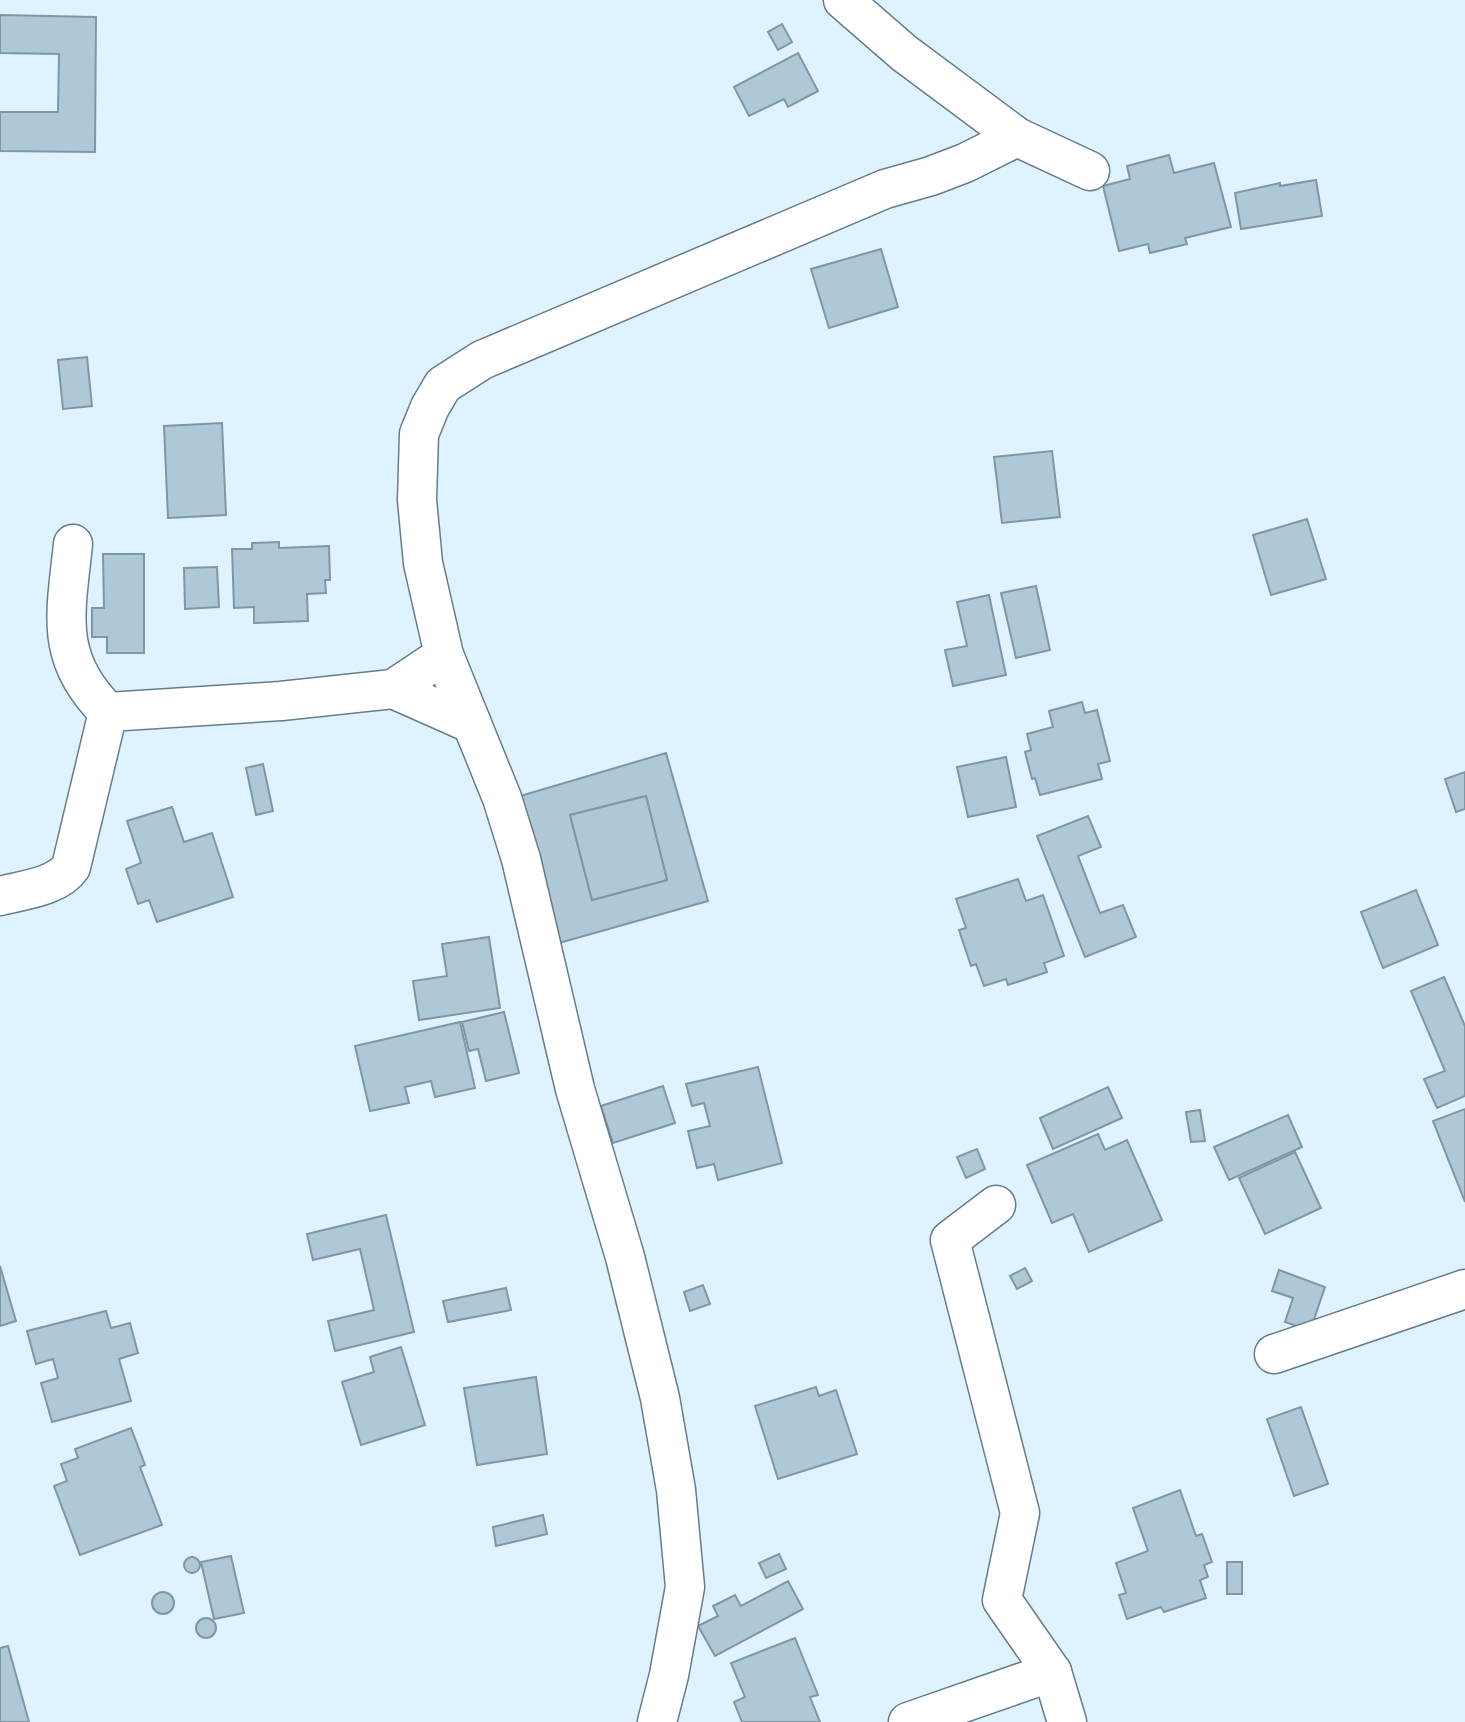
<svg xmlns="http://www.w3.org/2000/svg" width="1465" height="1722" font-family="Montserrat,sans-serif">
  <style>
    .building { fill: #afc8d7; stroke: #7f97a5; stroke-width: 2; fill-rule: evenodd }
    .lines { fill: none; stroke-linecap: round; stroke-linejoin: round }
    .minor-casing { stroke: #657d8a; stroke-width: 41 }
    .minor { stroke: #fff; stroke-width: 38 }
  </style>
  <rect width="100%" height="100%" fill="#def3ff"/>
  <!-- building -->
  <g class="building">
    <path d="M 0,15 L 96,17 L 95,152 L 0,151 L 0,112 L 58,112 L 59,54 L 0,53 Z"/>
    <path d="M 782,24 L 792,42 L 778,50 L 768,32 Z"/>
    <path d="M 798,53 L 818,91 L 788,107 L 784,99 L 749,116 L 734,87 Z"/>
    <path d="M 1169,155 L 1174,173 L 1214,163 L 1231,227 L 1185,238 L 1187,244 L 1150,253 L 1148,244 L 1119,251 L 1103,186 L 1130,179 L 1127,166 Z"/>
    <path d="M 1316,180 L 1322,216 L 1241,229 L 1235,193 L 1280,183 L 1280,186 Z"/>
    <path d="M 881,249 L 898,307 L 829,328 L 811,269 Z"/>
    <path d="M 87,357 L 92,406 L 63,409 L 58,360 Z"/>
    <path d="M 222,423 L 226,515 L 168,518 L 164,426 Z"/>
    <path d="M 1052,451 L 1060,517 L 1002,523 L 994,457 Z"/>
    <path d="M 1307,519 L 1326,579 L 1271,595 L 1253,535 Z"/>
    <path d="M 279,542 L 279,548 L 329,546 L 330,580 L 325,580 L 326,593 L 307,594 L 308,621 L 254,623 L 254,607 L 234,608 L 232,549 L 252,549 L 252,543 Z"/>
    <path d="M 103,554 L 144,554 L 144,653 L 107,653 L 107,637 L 92,637 L 92,608 L 104,608 Z"/>
    <path d="M 217,567 L 219,607 L 185,609 L 184,568 Z"/>
    <path d="M 1036,586 L 1050,650 L 1016,658 L 1001,593 Z"/>
    <path d="M 989,595 L 1006,675 L 953,686 L 945,650 L 967,646 L 957,602 Z"/>
    <path d="M 1082,702 L 1085,713 L 1097,710 L 1110,761 L 1098,764 L 1102,779 L 1040,795 L 1035,778 L 1032,779 L 1025,752 L 1031,750 L 1027,734 L 1053,727 L 1049,711 Z"/>
    <path d="M 666,753 L 708,901 L 559,943 L 517,797 ZM 646,796 L 667,880 L 592,900 L 570,815 Z"/>
    <path d="M 1006,757 L 1016,807 L 968,817 L 957,767 Z"/>
    <path d="M 263,764 L 273,811 L 256,815 L 246,768 Z"/>
    <path d="M 1465,772 L 1465,809 L 1456,812 L 1445,779 Z"/>
    <path d="M 646,796 L 667,880 L 592,900 L 570,815 Z"/>
    <path d="M 172,807 L 184,842 L 212,833 L 233,897 L 157,922 L 149,900 L 138,904 L 126,869 L 141,863 L 127,821 Z"/>
    <path d="M 1088,816 L 1101,847 L 1078,856 L 1100,913 L 1123,905 L 1136,937 L 1085,957 L 1037,836 Z"/>
    <path d="M 1018,879 L 1026,901 L 1043,895 L 1064,956 L 1044,963 L 1047,972 L 1008,985 L 1006,979 L 984,986 L 976,964 L 971,966 L 959,930 L 966,928 L 956,899 Z"/>
    <path d="M 1416,890 L 1438,945 L 1383,968 L 1361,912 Z"/>
    <path d="M 489,937 L 500,1008 L 419,1020 L 413,981 L 447,976 L 442,944 Z"/>
    <path d="M 1444,977 L 1465,1026 L 1465,1096 L 1437,1108 L 1424,1079 L 1445,1071 L 1411,991 Z"/>
    <path d="M 504,1012 L 519,1073 L 486,1081 L 478,1049 L 469,1051 L 462,1022 Z"/>
    <path d="M 460,1022 L 475,1088 L 435,1097 L 431,1081 L 405,1087 L 409,1103 L 370,1111 L 355,1046 Z"/>
    <path d="M 758,1067 L 782,1163 L 718,1180 L 714,1164 L 697,1168 L 688,1131 L 710,1126 L 704,1103 L 692,1106 L 686,1084 Z"/>
    <path d="M 663,1086 L 675,1123 L 613,1143 L 601,1106 Z"/>
    <path d="M 1108,1087 L 1122,1118 L 1053,1149 L 1040,1118 Z"/>
    <path d="M 1465,1109 L 1465,1202 L 1433,1121 Z"/>
    <path d="M 1200,1110 L 1205,1141 L 1191,1142 L 1186,1112 Z"/>
    <path d="M 1288,1115 L 1302,1147 L 1229,1180 L 1214,1147 Z"/>
    <path d="M 1098,1134 L 1105,1150 L 1127,1140 L 1162,1220 L 1089,1252 L 1073,1214 L 1052,1223 L 1027,1165 Z"/>
    <path d="M 977,1149 L 985,1169 L 966,1178 L 957,1157 Z"/>
    <path d="M 1295,1152 L 1321,1208 L 1265,1234 L 1239,1178 Z"/>
    <path d="M 386,1215 L 414,1332 L 335,1351 L 328,1321 L 374,1310 L 360,1249 L 313,1260 L 307,1234 Z"/>
    <path d="M 0,1266 L 16,1321 L 0,1326 Z"/>
    <path d="M 1025,1268 L 1032,1281 L 1017,1289 L 1010,1276 Z"/>
    <path d="M 1279,1270 L 1325,1287 L 1310,1331 L 1285,1322 L 1293,1298 L 1272,1291 Z"/>
    <path d="M 703,1285 L 710,1304 L 690,1311 L 684,1292 Z"/>
    <path d="M 506,1288 L 511,1310 L 448,1322 L 443,1301 Z"/>
    <path d="M 106,1311 L 111,1328 L 130,1323 L 138,1353 L 119,1359 L 131,1401 L 52,1422 L 41,1383 L 58,1378 L 53,1359 L 36,1364 L 27,1331 Z"/>
    <path d="M 401,1347 L 425,1425 L 361,1445 L 342,1382 L 374,1372 L 370,1357 Z"/>
    <path d="M 536,1377 L 547,1454 L 477,1465 L 464,1388 Z"/>
    <path d="M 816,1387 L 819,1396 L 836,1390 L 857,1454 L 778,1479 L 755,1406 Z"/>
    <path d="M 1301,1407 L 1328,1484 L 1294,1496 L 1267,1419 Z"/>
    <path d="M 131,1428 L 145,1465 L 140,1467 L 162,1525 L 80,1555 L 54,1486 L 67,1481 L 61,1464 L 78,1458 L 75,1449 Z"/>
    <path d="M 1180,1490 L 1196,1536 L 1202,1534 L 1212,1562 L 1204,1565 L 1208,1577 L 1200,1580 L 1206,1598 L 1164,1612 L 1161,1607 L 1127,1619 L 1119,1595 L 1126,1593 L 1116,1563 L 1148,1551 L 1133,1508 Z"/>
    <path d="M 543,1515 L 547,1534 L 496,1546 L 493,1527 Z"/>
    <path d="M 779,1554 L 786,1569 L 766,1578 L 759,1563 Z"/>
    <path d="M 231,1556 L 244,1613 L 214,1619 L 201,1562 Z"/>
    <circle cx="192" cy="1565" r="8"/>
    <rect x="1227" y="1562" width="15" height="32"/>
    <path d="M 788,1581 L 803,1609 L 715,1656 L 698,1626 L 718,1616 L 713,1606 L 735,1595 L 741,1606 Z"/>
    <circle cx="163" cy="1603" r="11"/>
    <circle cx="206" cy="1628" r="10"/>
    <path d="M 795,1638 L 818,1695 L 810,1697 L 820,1722 L 742,1722 L 734,1702 L 745,1697 L 731,1663 Z"/>
    <path d="M 8,1646 L 29,1722 L 0,1722 L 0,1648 Z"/>
  </g>
  <g class="lines">
    <defs>
      <g id="minor">
        <path d="M 843,0 L 904,53 L 1017,137 L 1090,171"/>
        <path d="M 73,544 C 66,613 53,658 108,712"/>
        <path d="M 393,689 L 472,724"/>
        <path d="M 0,896 C 23,890 57,887 71,867 L 108,712 L 281,701 L 393,689 L 444,655"/>
        <path d="M 996,1205 L 950,1240 L 1020,1513 L 1002,1600 L 1052,1672 L 1067,1722"/>
        <path d="M 1274,1354 L 1465,1289"/>
        <path d="M 657,1722 L 669,1675 L 685,1587 L 676,1490 L 660,1398 L 625,1257 L 575,1089 L 521,859 L 502,798 L 444,655 L 423,563 L 417,500 L 419,434 L 430,407 L 443,385 L 482,360 L 885,189 L 931,176 L 965,163 L 1017,137"/>
        <path d="M 908,1722 L 1052,1672"/>
      </g>
    </defs>
    <!-- minor casing -->
    <use href="#minor" class="minor-casing"/>
    <!-- minor -->
    <use href="#minor" class="minor"/>
  </g>
</svg>
